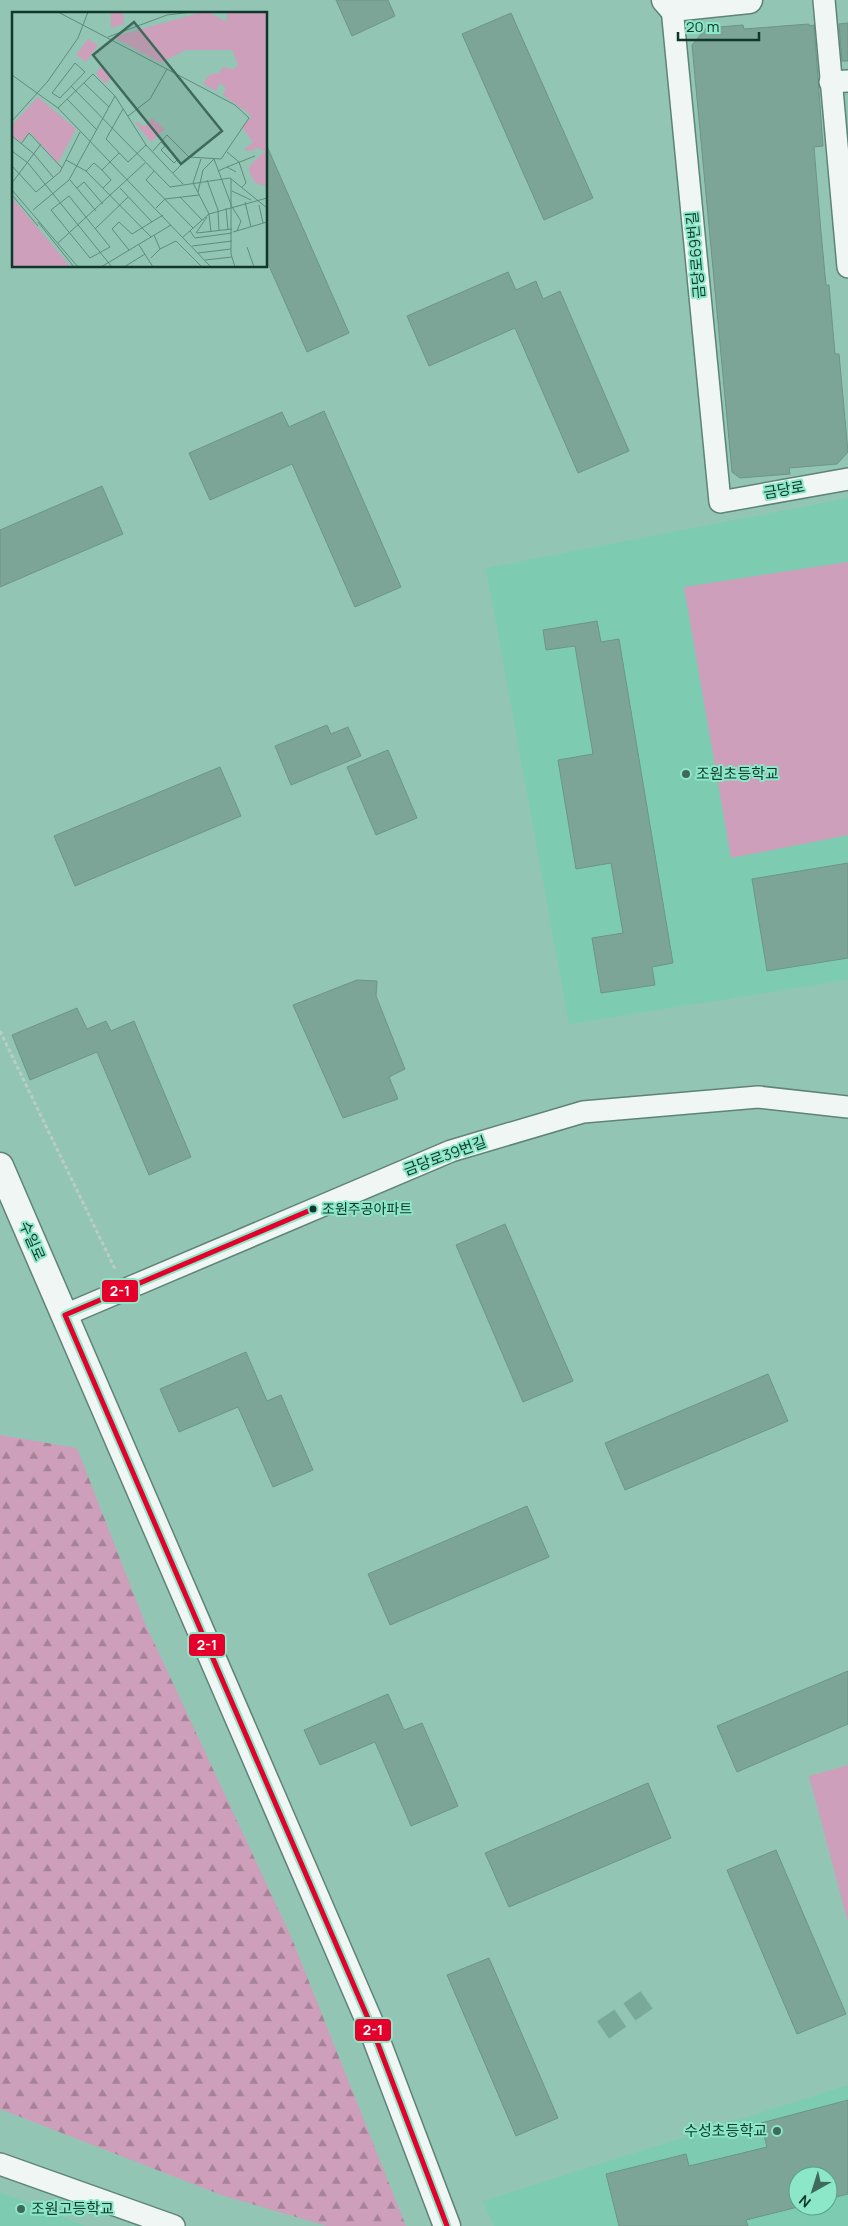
<svg xmlns="http://www.w3.org/2000/svg" width="848" height="2226" font-family="Manrope,'Noto Sans KR',sans-serif">
  <style>
    .built { fill: #7dccb2; fill-rule: evenodd }
    .forest { fill: url(#forest-firs) }
    .park { fill: #cd9fba }
    .building { fill: #7ca598; stroke: #6c9588 }
    .lines { fill: none; stroke-linecap: round; stroke-linejoin: round }
    .minor-tunnel { stroke: #79a999; stroke-width: 21; stroke-dasharray: 21 11; stroke-linecap: butt }
    .minor-casing { stroke: #5f8378; stroke-width: 24 }
    .tertiary-casing { stroke: #5f8378; stroke-width: 29 }
    .path { stroke: #bbcbc6; stroke-width: 3; stroke-dasharray: 4 2.5; stroke-linecap: butt }
    .minor { stroke: #eff6f4; stroke-width: 21 }
    .tertiary { stroke: #eff6f4; stroke-width: 26 }
    .bus-1-casing { stroke: #8be7c7; stroke-width: 9 }
    .bus-1 { stroke: #e4002b; stroke-width: 5 }
    .poi-dot { fill: #3e695b; stroke: #8be7c7; stroke-width: 2 }
    .bus-dot { fill: #10372b; stroke: #8be7c7; stroke-width: 2 }
    .labels { text-anchor: middle; stroke-width: 4; stroke-linejoin: round; paint-order: stroke }
    .bus-label { font-size: 14px; fill: #10372b; stroke: #8be7c7; text-anchor: start }
    .street-label { font-size: 15px; fill: #10372b; stroke: #8be7c7 }
    .poi-label { font-size: 15px; fill: #10372b; stroke: #8be7c7; text-anchor: start }
    .inset-road { fill: none; stroke: #5f8c7d; stroke-width: 1 }
    .view { fill: #3e695b; fill-opacity: 0.15; stroke: #3e695b; stroke-width: 2.5 }
    .inset-edge { fill: none; stroke: #10372b; stroke-width: 2.5 }
    .line-badge { stroke: #8be7c7; stroke-width: 2 }
    .badge-label { font-size: 14px; text-anchor: middle; font-weight: bold; fill: #fff }
  </style>
  <defs>
    <pattern id="forest-firs" width="22" height="20" patternUnits="userSpaceOnUse" patternTransform="scale(1.25)"><rect width="22" height="20" fill="#cd9fba"/><path d="M5 1l3.5 6h-7zM16 11l3.5 6h-7z" fill="#a58297"/></pattern>
  </defs>
  <rect width="100%" height="100%" fill="#93c5b4"/>
  <!-- built -->
  <g class="built">
    <path d="M 848,498 L 848,980 L 569,1024 L 486,568 Z"/>
    <path d="M 848,2085 L 848,2226 L 494,2226 L 483,2201 ZM 798,2176 L 828,2176 L 828,2206 L 798,2206 Z"/>
    <path d="M 0,2192 L 86,2226 L 0,2226 Z"/>
  </g>
  <!-- forest -->
  <path class="forest" d="M 0,1435 L 77,1448 L 145,1623 L 292,1939 L 406,2226 L 327,2226 L 224,2196 L 0,2109 Z"/>
  <!-- park -->
  <g class="park">
    <path d="M 848,562 L 848,835 L 731,858 L 684,587 Z"/>
    <path d="M 848,1765 L 848,1922 L 809,1776 Z"/>
  </g>
  <!-- building -->
  <g class="building">
    <path d="M 336,0 L 388,0 L 395,16 L 352,36 Z"/>
    <path d="M 511,13 L 593,198 L 544,220 L 462,34 Z"/>
    <path d="M 848,23 L 848,61 L 842,61 L 839,24 Z"/>
    <path d="M 809,24 L 809,26 L 814,25 L 823,146 L 814,147 L 821,232 L 826,285 L 829,285 L 835,354 L 839,354 L 848,452 L 837,464 L 789,468 L 790,474 L 740,478 L 732,472 L 692,45 L 706,28 L 743,25 L 744,29 Z"/>
    <path d="M 266,144 L 349,333 L 307,352 L 266,259 Z"/>
    <path d="M 508,272 L 516,290 L 536,281 L 543,299 L 560,291 L 629,451 L 578,473 L 515,328 L 429,366 L 407,316 Z"/>
    <path d="M 324,411 L 401,587 L 355,607 L 292,464 L 210,500 L 189,453 L 282,412 L 289,427 Z"/>
    <path d="M 102,486 L 123,534 L 0,587 L 0,530 Z"/>
    <path d="M 597,621 L 601,642 L 619,639 L 673,963 L 652,967 L 655,985 L 601,993 L 592,938 L 623,933 L 611,863 L 576,869 L 558,760 L 593,754 L 575,646 L 546,650 L 543,630 Z"/>
    <path d="M 327,725 L 331,734 L 348,727 L 361,756 L 291,785 L 275,746 Z"/>
    <path d="M 388,750 L 417,818 L 376,835 L 347,767 Z"/>
    <path d="M 220,767 L 241,816 L 75,886 L 54,836 Z"/>
    <path d="M 848,863 L 848,958 L 767,971 L 752,879 Z"/>
    <path d="M 357,980 L 377,981 L 376,996 L 405,1069 L 389,1077 L 398,1099 L 343,1118 L 293,1005 Z"/>
    <path d="M 77,1008 L 87,1029 L 106,1021 L 111,1031 L 134,1021 L 191,1157 L 149,1175 L 97,1052 L 30,1080 L 12,1035 Z"/>
    <path d="M 505,1224 L 573,1381 L 523,1402 L 456,1245 Z"/>
    <path d="M 246,1352 L 267,1401 L 281,1395 L 313,1470 L 273,1487 L 238,1407 L 179,1432 L 160,1389 Z"/>
    <path d="M 768,1374 L 788,1421 L 625,1490 L 605,1443 Z"/>
    <path d="M 527,1506 L 549,1557 L 390,1625 L 368,1574 Z"/>
    <path d="M 848,1671 L 848,1724 L 737,1772 L 717,1726 Z"/>
    <path d="M 388,1694 L 404,1730 L 422,1723 L 458,1806 L 411,1826 L 375,1742 L 320,1765 L 304,1730 Z"/>
    <path d="M 648,1783 L 671,1838 L 509,1907 L 485,1853 Z"/>
    <path d="M 776,1850 L 846,2014 L 797,2034 L 727,1870 Z"/>
    <path d="M 489,1958 L 558,2118 L 516,2136 L 447,1975 Z"/>
    <path d="M 848,2100 L 848,2194 L 828,2199 L 828,2176 L 798,2176 L 798,2206 L 802,2206 L 746,2220 L 748,2226 L 619,2226 L 606,2174 L 686,2154 L 689,2166 L 767,2147 L 761,2123 Z"/>
  </g>
  <g class="lines">
    <!-- minor-tunnel -->
    <path class="minor-tunnel" d="M 603,2030 L 648,1999"/>
    <defs>
      <g id="minor">
        <path d="M 824,0 L 848,267"/>
        <path d="M 672,8 L 720,502 L 848,479"/>
        <path d="M 830,82 L 848,81"/>
        <path d="M 65,1315 L 451,1151 L 583,1112 L 758,1097 L 848,1107"/>
        <path d="M 0,2164 L 174,2226"/>
      </g>
      <g id="tertiary">
        <path d="M 665,0 L 672,8 L 749,0"/>
        <path d="M 0,1166 L 370,2023 L 447,2226"/>
      </g>
    </defs>
    <!-- minor casing -->
    <use href="#minor" class="minor-casing"/>
    <!-- tertiary casing -->
    <use href="#tertiary" class="tertiary-casing"/>
    <!-- path -->
    <path class="path" d="M 0,1031 L 115,1269"/>
    <!-- minor -->
    <use href="#minor" class="minor"/>
    <!-- tertiary -->
    <use href="#tertiary" class="tertiary"/>
    <defs>
      <path id="bus-1" d="M 313,1209 L 65,1315 L 370,2023 L 447,2226"/>
    </defs>
    <!-- bus-1 casing -->
    <use href="#bus-1" class="bus-1-casing"/>
    <!-- bus-1 -->
    <use href="#bus-1" class="bus-1"/>
  </g>
  <!-- markers -->
  <g class="poi-dot">
    <circle cx="686" cy="774" r="5"/>
    <circle cx="777" cy="2131" r="5"/>
    <circle cx="21" cy="2209" r="5"/>
  </g>
  <circle class="bus-dot" cx="313" cy="1209" r="4.5"/>
  <g class="labels">
    <!-- bus labels -->
    <g class="bus-label">
      <text x="322" y="1214">조원주공아파트</text>
    </g>
    <!-- street labels -->
    <g class="street-label">
      <text transform="translate(696 255) rotate(-95)" y="5">금당로69번길</text>
      <text transform="translate(784 490) rotate(-10)" y="5">금당로</text>
      <text transform="translate(445 1156) rotate(-20)" y="5">금당로39번길</text>
      <text transform="translate(32 1241) rotate(66)" y="5">수일로</text>
    </g>
    <!-- poi labels -->
    <g class="poi-label">
      <text x="696" y="779">조원초등학교</text>
      <text x="767" y="2136" text-anchor="end">수성초등학교</text>
      <text x="31" y="2214">조원고등학교</text>
    </g>
  </g>
  <!-- overview -->
  <g transform="translate(12 12)">
    <rect width="255" height="255" fill="#93c5b4"/>
    <path d="M 215,0 L 255,0 L 255,174 L 243,171 L 237,159 L 238,153 L 253,139 L 244,136 L 241,139 L 232,138 L 241,130 L 230,115 L 240,104 L 211,83 L 214,76 L 208,71 L 204,79 L 191,72 L 197,63 L 207,61 L 211,55 L 222,57 L 226,53 L 220,38 L 173,38 L 149,51 L 101,25 L 187,1 L 198,1 L 215,10 ZM 26,85 L 64,117 L 46,151 L 18,120 L 9,130 L 0,123 L 0,113 Z" fill="#cd9fba"/>
    <path d="M 99,0 L 111,0 L 112,12 L 99,16 ZM 76,27 L 86,33 L 74,50 L 64,43 ZM 88,55 L 100,64 L 94,72 L 84,62 ZM 140,106 L 153,117 L 139,130 L 124,112 L 126,110 L 132,115 ZM 0,187 L 2,188 L 59,255 L 0,255 Z" fill="#cd9fba"/>
    <path class="inset-road" d="M 46,0 L 191,76 L 223,93 L 237,106 L 209,147 L 177,145 L 161,161M 96,25 L 155,3 L 180,0M 63,51 L 73,60 L 48,86 L 40,81 ZM 0,63 L 25,81M 72,71 L 97,95M 59,74 L 158,175 L 218,166 L 255,196M 25,81 L 46,96 L 199,255M 55,87 L 85,118M 46,96 L 81,62 L 103,84 L 134,133 L 171,172M 111,97 L 94,127 L 116,150 L 134,133M 116,104 L 138,87 L 155,57M 0,109 L 36,69 L 66,26 L 76,0M 0,124 L 22,142 L 41,165M 149,130 L 170,152M 9,132 L 17,121 L 50,156M 153,134 L 149,138 L 162,151 L 166,147M 0,139 L 16,151 L 100,255M 141,139 L 155,123 L 177,145M 215,140 L 227,150 L 234,171 L 230,175M 189,147 L 181,171 L 197,202 L 199,220M 54,148 L 74,159 L 139,225M 0,154 L 24,180 L 48,160 L 68,120M 215,155 L 243,144M 90,158 L 107,141M 74,159 L 82,151 L 90,158 L 99,168 L 91,176M 142,159 L 134,168 L 181,216M 206,159 L 215,155 L 224,160M 219,167 L 219,242 L 223,255M 58,168 L 84,199M 195,168 L 206,198 L 207,219M 0,171 L 29,132M 65,176 L 72,170 L 91,192M 108,176 L 140,210M 0,178 L 66,255M 220,179 L 239,188M 186,180 L 191,158 L 202,147 L 220,195 L 229,209 L 225,219M 0,183 L 26,214M 57,184 L 98,235 L 78,246 L 39,198 ZM 168,185 L 190,208M 233,190 L 239,215M 247,193 L 251,211M 144,196 L 153,187 L 187,183M 214,196 L 216,218M 21,198 L 57,168 L 103,84M 26,210 L 62,255M 104,213 L 107,210 L 120,222 L 151,203M 104,213 L 100,217 L 117,238M 83,217 L 116,185M 178,219 L 183,226 L 220,221M 221,220 L 255,210M 184,221 L 195,205M 185,221 L 220,217M 171,225 L 197,202 L 255,186M 46,231 L 133,151M 127,233 L 141,255M 180,234 L 220,229M 235,235 L 242,255M 148,237 L 164,229 L 190,255M 186,241 L 219,237M 139,246 L 148,237 L 142,223M 193,248 L 220,245M 89,255 L 159,213M 112,255 L 133,242"/>
    <path class="view" d="M 122,10 L 210,119 L 169,152 L 81,43 Z"/>
    <rect width="255" height="255" class="inset-edge"/>
  </g>
  <g class="line-badge">
    <rect x="101" y="1279" width="38" height="24" rx="5" fill="#e4002b"/>
    <rect x="188" y="1633" width="38" height="24" rx="5" fill="#e4002b"/>
    <rect x="354" y="2018" width="38" height="24" rx="5" fill="#e4002b"/>
  </g>
  <g class="badge-label">
    <text x="120" y="1296">2-1</text>
    <text x="207" y="1650">2-1</text>
    <text x="373" y="2035">2-1</text>
  </g>
  <!-- north arrow -->
  <g transform="translate(813 2191) rotate(219)"><circle r="24" fill="#8be7c7" stroke="#5aa189"/>
  <path d="M0-4L9 19L0 12L-9 19Z" fill="#3e695b"/>
  <text y="-8" font-size="14" font-weight="bold" text-anchor="middle" fill="#10372b">N</text>
  </g>
  <!-- scale -->
  <path d="M678 32v8h81v-8" fill="none" stroke="#10372b" stroke-width="2.5"/>
  <text x="686" y="32" font-size="15" fill="#10372b" stroke="#8be7c7" stroke-width="4" paint-order="stroke">20 m</text>
</svg>
